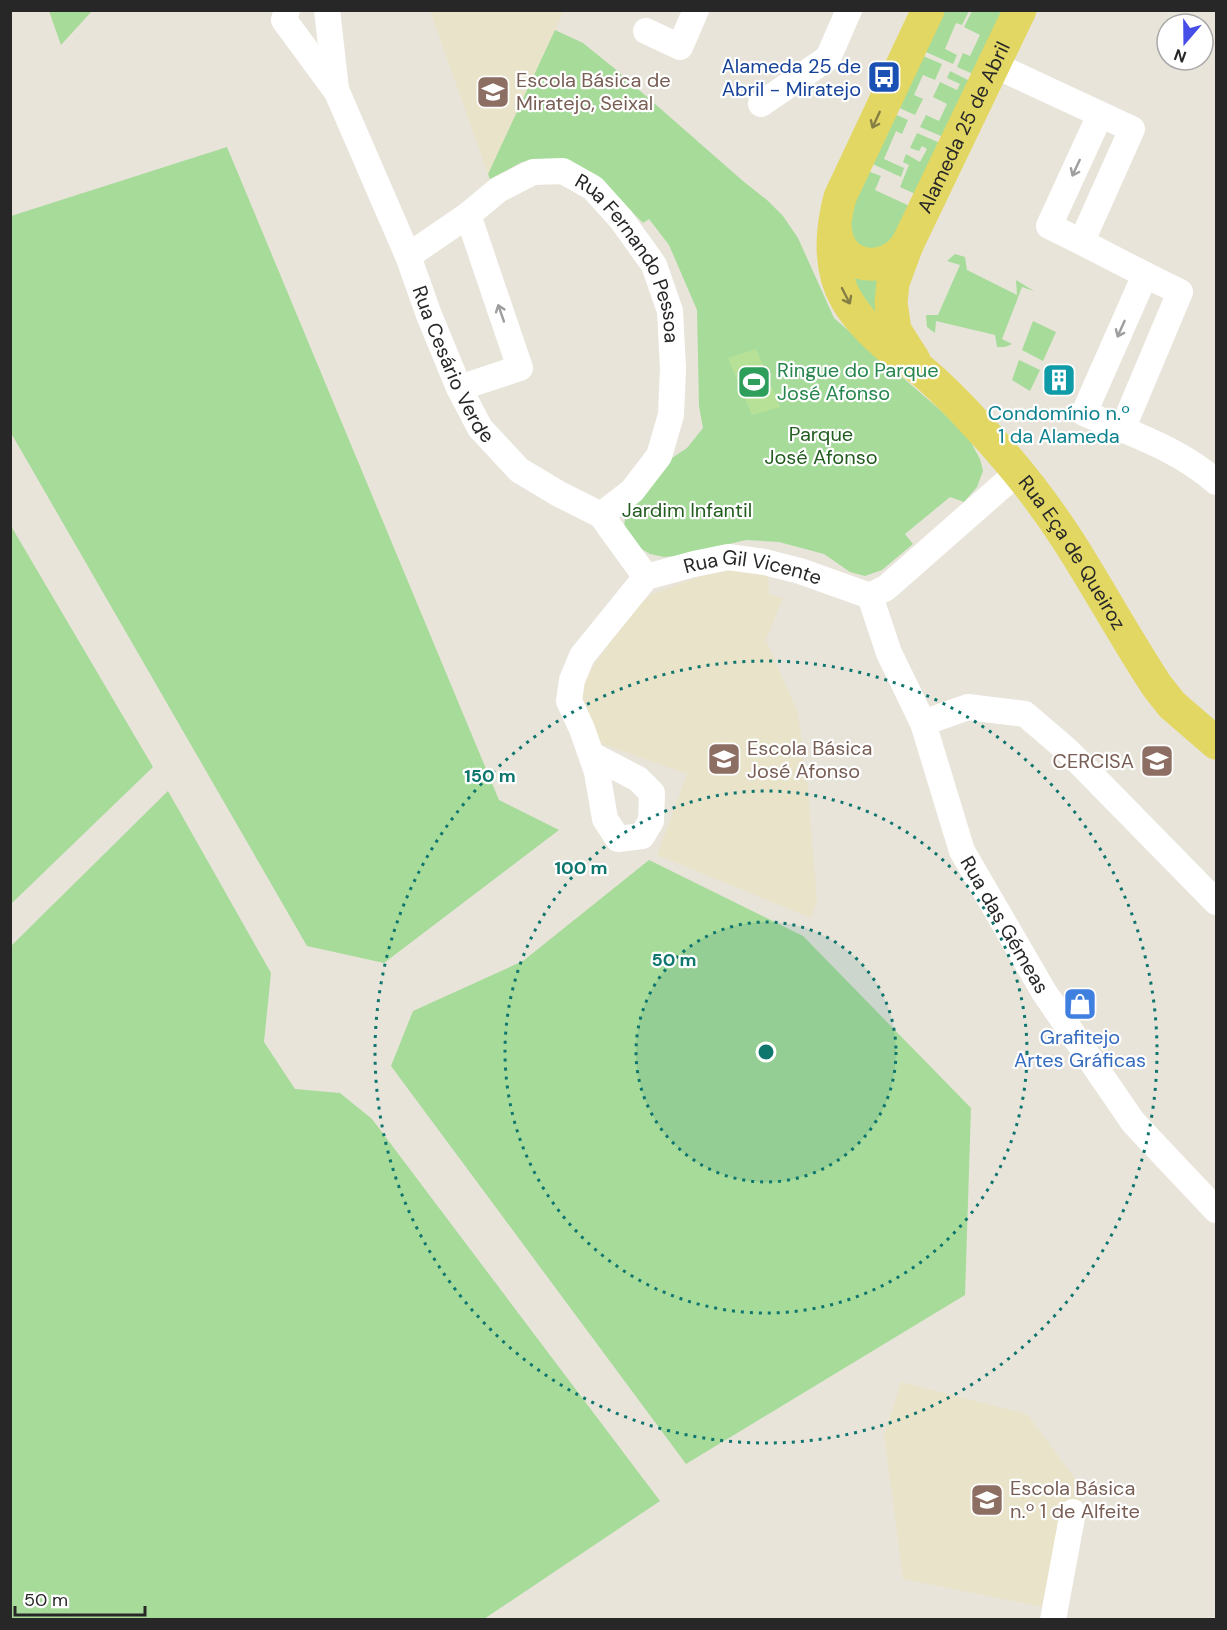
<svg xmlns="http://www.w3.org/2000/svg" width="1227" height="1630" font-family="'DM Sans',sans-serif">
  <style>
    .education { fill: #e9e3ca }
    .green { fill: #a7db9a }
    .pitch { fill: #b7e197 }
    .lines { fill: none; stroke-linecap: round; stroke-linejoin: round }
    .minor { stroke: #fff; stroke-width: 26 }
    .major { stroke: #e3d764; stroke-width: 33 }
    .oneway { stroke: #857f46 }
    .oneway2 { stroke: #9e9e9e }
    .ring { fill: none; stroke: #0f766e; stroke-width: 3; stroke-dasharray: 3 6 }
    .labels { text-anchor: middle; stroke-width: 4.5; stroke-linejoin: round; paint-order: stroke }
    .transit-label { font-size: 20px; fill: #164399; stroke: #fff; text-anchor: end }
    .education-label { font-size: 20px; fill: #785e54; stroke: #fff; text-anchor: start }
    .street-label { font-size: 20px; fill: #272727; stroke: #fff }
    .leisure-label { font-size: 20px; fill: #27864d; stroke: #fff; text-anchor: start }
    .culture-label { font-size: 20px; fill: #0d838f; stroke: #fff }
    .park-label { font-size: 20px; fill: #235c1f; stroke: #fff }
    .shop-label { font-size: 20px; fill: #366cbe; stroke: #fff }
    .centre { fill: #0f766e; stroke: #fff; stroke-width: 3 }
    .ring-label { font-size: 18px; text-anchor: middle; font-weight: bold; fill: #0f766e; stroke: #fff; stroke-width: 4.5; stroke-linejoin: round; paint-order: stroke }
  </style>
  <rect width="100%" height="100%" fill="#e8e4da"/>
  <!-- education -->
  <g class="education">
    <path d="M 430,11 L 564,11 L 488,174 Z"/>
    <path d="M 732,570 L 768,575 L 769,594 L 783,598 L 766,640 L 798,713 L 808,788 L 817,901 L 811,918 L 657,855 L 687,774 L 602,744 L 589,727 L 575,692 L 631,612 L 652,594 L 701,576 Z"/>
    <path d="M 901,1382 L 1027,1414 L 1083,1489 L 1079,1513 L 1048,1608 L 903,1579 L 884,1435 Z"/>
  </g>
  <!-- green -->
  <g class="green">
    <path d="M 49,11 L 49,10 L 92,11 L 61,45 Z"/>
    <path d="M 938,11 L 969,11 L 962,25 L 956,23 L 945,49 L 957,55 L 953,64 L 919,49 Z"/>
    <path d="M 972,11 L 1012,11 L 980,77 L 957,67 L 963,53 L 970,56 L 980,35 L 964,27 Z"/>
    <path d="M 555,30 L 583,43 L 614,68 L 743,181 L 767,200 L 783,216 L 798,238 L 834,318 L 939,409 L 967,435 L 980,459 L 983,471 L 977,487 L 964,502 L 950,497 L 905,534 L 913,544 L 882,570 L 865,576 L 850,572 L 824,554 L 779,542 L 746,540 L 677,556 L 664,557 L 650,554 L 638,547 L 624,530 L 625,517 L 661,474 L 672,458 L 687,448 L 703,428 L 699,406 L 697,310 L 669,245 L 649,219 L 643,223 L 596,175 L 561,159 L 522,162 L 490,179 L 488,174 Z"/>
    <path d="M 916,53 L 942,64 L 935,80 L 923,75 L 914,95 L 923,99 L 915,115 L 893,105 Z"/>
    <path d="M 950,71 L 976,84 L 950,140 L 920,127 L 926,115 L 939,121 L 947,104 L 933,97 L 940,82 L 957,90 L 960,84 L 947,78 Z"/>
    <path d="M 888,111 L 908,120 L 902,134 L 896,131 L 884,159 L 904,168 L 901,177 L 866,161 Z"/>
    <path d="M 917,133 L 947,146 L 922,197 L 900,187 L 909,165 L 903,162 L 906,154 L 920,162 L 927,149 L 922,146 L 919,151 L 910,148 Z"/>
    <path d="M 227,147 L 499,800 L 559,830 L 384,963 L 307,946 L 11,433 L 11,216 Z"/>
    <path d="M 862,169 L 881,176 L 875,190 L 916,209 L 886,254 L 849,249 L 850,193 Z"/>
    <path d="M 842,252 L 881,275 L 875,327 Z"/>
    <path d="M 955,254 L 965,257 L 967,270 L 1017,295 L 1016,280 L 1034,291 L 1022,287 L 1002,339 L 1012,344 L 1005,347 L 997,347 L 995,335 L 936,321 L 935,333 L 927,327 L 926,315 L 938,315 L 960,265 L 947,261 Z"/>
    <path d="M 1033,321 L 1056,332 L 1043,361 L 1022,350 Z"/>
    <path d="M 1019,360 L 1040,370 L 1030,391 L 1012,380 Z"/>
    <path d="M 11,526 L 153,767 L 11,904 L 10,904 Z"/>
    <path d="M 168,791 L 271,973 L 264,1042 L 295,1089 L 340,1093 L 372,1119 L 660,1501 L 484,1619 L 11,1619 L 11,946 Z"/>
    <path d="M 649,860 L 803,936 L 971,1108 L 965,1295 L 686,1464 L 391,1066 L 413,1011 L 523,961 Z"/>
  </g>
  <!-- pitch -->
  <path class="pitch" d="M 756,349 L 780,407 L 752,415 L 728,358 Z"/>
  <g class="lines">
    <!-- minor -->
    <g class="minor">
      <path id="s1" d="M 287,10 L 284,20 L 337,92 L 408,256 L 429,315 L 459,388 L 480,428 L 519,470 L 559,494 L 601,515 L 646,577"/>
      <path d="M 327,10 L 336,89"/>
      <path d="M 646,31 L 680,47 L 696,10"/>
      <path d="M 994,65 L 1132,129 L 1082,241"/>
      <path d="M 761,104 L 828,58 L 849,10"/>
      <path d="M 1100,115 L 1049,226 C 1093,247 1136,271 1180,292 L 1122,430"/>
      <path id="s2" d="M 408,256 L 468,215 L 498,190 L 533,172 L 563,171 L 593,188 L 621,219 L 654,265 L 670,311 L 673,368 L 671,415 L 659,456 L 632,491 L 601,515"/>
      <path d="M 1145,275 L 1084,413 C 1129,433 1180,449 1216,482"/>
      <path d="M 459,388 L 520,368 L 468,215"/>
      <path id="s3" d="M 870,596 L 889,653 L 923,723 L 962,851 L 1044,992 L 1133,1122 L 1216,1210"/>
      <path d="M 923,723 L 968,707 L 1025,714 L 1067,750 L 1216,902"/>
      <path id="s4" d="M 592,755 L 638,779 L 652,793 L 651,821 L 642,836 L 618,839 L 605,819 L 597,772 L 582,729 L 569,701 L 572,680 L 582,656 L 646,577 L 694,564 L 728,557 L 765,562 L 800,571 L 870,596 L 886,588 L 1018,472"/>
      <path d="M 1053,1620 L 1073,1512"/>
    </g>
    <!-- major -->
    <g class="major">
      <path id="s5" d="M 928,10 L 840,197 C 831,231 828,267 846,299 C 857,318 874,335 891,349 C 900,357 912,362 921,370 C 940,386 959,405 976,424 C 1010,460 1042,500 1069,542 C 1099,589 1126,639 1157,686 L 1172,705 L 1216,743"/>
      <path d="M 835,227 C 836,232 836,237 838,241 C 846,265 874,270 893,258 C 899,255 903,249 907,245"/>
      <path id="s6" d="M 914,360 L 895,330 L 891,303 L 893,283 L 907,245 L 1020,10"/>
    </g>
  </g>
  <!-- one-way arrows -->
  <defs><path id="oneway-shaft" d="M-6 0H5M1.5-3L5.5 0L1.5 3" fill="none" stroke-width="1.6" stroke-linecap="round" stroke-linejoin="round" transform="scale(1.5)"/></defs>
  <g class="oneway">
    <use href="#oneway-shaft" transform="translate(876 120) rotate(115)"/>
    <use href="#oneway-shaft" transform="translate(846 296) rotate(63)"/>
  </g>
  <g class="oneway2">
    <use href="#oneway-shaft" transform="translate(1076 168) rotate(115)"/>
    <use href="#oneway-shaft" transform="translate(501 313) rotate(-109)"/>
    <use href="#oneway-shaft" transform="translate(1121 329) rotate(114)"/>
  </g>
  <!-- distance rings -->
  <circle cx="766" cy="1052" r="130" fill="#0f766e" fill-opacity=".12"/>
  <g class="ring">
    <circle cx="766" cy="1052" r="130"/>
    <circle cx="766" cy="1052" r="261"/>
    <circle cx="766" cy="1052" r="391"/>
  </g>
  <!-- icons -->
  <defs>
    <symbol id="bus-square" viewBox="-11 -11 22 22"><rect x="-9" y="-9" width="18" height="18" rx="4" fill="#1a4fb4" stroke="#fff"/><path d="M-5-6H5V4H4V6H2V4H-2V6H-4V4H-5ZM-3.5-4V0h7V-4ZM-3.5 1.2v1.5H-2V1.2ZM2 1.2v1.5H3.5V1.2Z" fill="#fff"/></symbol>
    <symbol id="school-square" viewBox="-11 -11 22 22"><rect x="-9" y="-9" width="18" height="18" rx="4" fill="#8d6e63" stroke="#fff"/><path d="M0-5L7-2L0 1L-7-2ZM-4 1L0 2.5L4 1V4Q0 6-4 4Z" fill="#fff"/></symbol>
    <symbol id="building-square" viewBox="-11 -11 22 22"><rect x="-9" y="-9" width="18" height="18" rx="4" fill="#0f9aa8" stroke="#fff"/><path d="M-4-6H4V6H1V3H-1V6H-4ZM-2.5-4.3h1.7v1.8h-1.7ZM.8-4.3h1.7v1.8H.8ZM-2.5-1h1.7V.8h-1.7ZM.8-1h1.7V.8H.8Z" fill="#fff"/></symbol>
    <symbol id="stadium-square" viewBox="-11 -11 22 22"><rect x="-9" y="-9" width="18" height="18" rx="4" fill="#2e9e5b" stroke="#fff"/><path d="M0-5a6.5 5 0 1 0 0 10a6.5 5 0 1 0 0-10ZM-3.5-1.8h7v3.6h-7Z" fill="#fff"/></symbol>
    <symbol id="shop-square" viewBox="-11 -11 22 22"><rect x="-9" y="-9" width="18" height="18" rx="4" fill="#3f7fe0" stroke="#fff"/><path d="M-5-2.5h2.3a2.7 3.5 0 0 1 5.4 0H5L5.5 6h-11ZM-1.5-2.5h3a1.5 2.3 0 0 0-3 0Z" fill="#fff"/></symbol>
  </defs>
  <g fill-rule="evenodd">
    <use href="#bus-square" x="865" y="58" width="38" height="38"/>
    <use href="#school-square" x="474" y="73" width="38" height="38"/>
    <use href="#building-square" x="1040" y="361" width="38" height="38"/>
    <use href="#stadium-square" x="735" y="363" width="38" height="38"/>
    <use href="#school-square" x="705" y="740" width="38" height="38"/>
    <use href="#school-square" x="1138" y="742" width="38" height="38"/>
    <use href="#shop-square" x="1061" y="985" width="38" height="38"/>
    <use href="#school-square" x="968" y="1481" width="38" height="38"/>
  </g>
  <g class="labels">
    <!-- transit labels -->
    <g class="transit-label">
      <text x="861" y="73">Alameda 25 de<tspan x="861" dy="23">Abril - Miratejo</tspan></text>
    </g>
    <!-- education labels -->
    <g class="education-label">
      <text x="516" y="87">Escola Básica de<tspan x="516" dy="23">Miratejo, Seixal</tspan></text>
      <text x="747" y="755">Escola Básica<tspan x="747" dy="23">José Afonso</tspan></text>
      <text x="1134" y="768" text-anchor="end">CERCISA</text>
      <text x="1010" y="1495">Escola Básica<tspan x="1010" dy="23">n.º 1 de Alfeite</tspan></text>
    </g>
    <!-- street labels -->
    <g class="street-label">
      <text dy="7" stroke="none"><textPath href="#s6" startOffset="254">Alameda 25 de Abril</textPath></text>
      <text dy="7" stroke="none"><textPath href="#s2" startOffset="296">Rua Fernando Pessoa</textPath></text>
      <text dy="7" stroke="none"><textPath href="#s1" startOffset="396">Rua Cesário Verde</textPath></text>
      <text dy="7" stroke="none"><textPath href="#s5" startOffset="654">Rua Eça de Queiroz</textPath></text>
      <text dy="7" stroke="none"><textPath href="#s4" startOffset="548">Rua Gil Vicente</textPath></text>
      <text dy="7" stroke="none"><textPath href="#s3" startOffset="357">Rua das Gémeas</textPath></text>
    </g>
    <!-- leisure labels -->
    <g class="leisure-label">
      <text x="777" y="377">Ringue do Parque<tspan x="777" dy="23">José Afonso</tspan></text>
    </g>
    <!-- culture labels -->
    <g class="culture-label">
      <text x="1059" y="420">Condomínio n.º<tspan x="1059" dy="23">1 da Alameda</tspan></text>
    </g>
    <!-- park labels -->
    <g class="park-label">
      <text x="821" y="441">Parque<tspan x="821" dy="23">José Afonso</tspan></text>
      <text x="687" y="517">Jardim Infantil</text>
    </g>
    <!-- shop labels -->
    <g class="shop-label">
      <text x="1080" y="1044">Grafitejo<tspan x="1080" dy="23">Artes Gráficas</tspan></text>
    </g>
  </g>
  <circle cx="766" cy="1052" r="9" class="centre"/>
  <g class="ring-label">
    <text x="490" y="782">150 m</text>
    <text x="581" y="874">100 m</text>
    <text x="674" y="966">50 m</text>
  </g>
  <!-- border -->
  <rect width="1227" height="1630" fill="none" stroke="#272727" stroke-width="24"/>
  <!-- north arrow -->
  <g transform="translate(1185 42) rotate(200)"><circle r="28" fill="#ffffff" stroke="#a9a9a9" stroke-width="1.5"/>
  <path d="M0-4.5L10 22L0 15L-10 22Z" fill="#474ee8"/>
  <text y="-9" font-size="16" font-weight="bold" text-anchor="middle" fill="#272727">N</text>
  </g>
  <!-- scale -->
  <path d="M15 1606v9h130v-9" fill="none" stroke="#272727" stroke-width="3"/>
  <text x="24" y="1606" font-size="18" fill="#272727" stroke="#ffffff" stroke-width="4.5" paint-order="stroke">50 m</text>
</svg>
